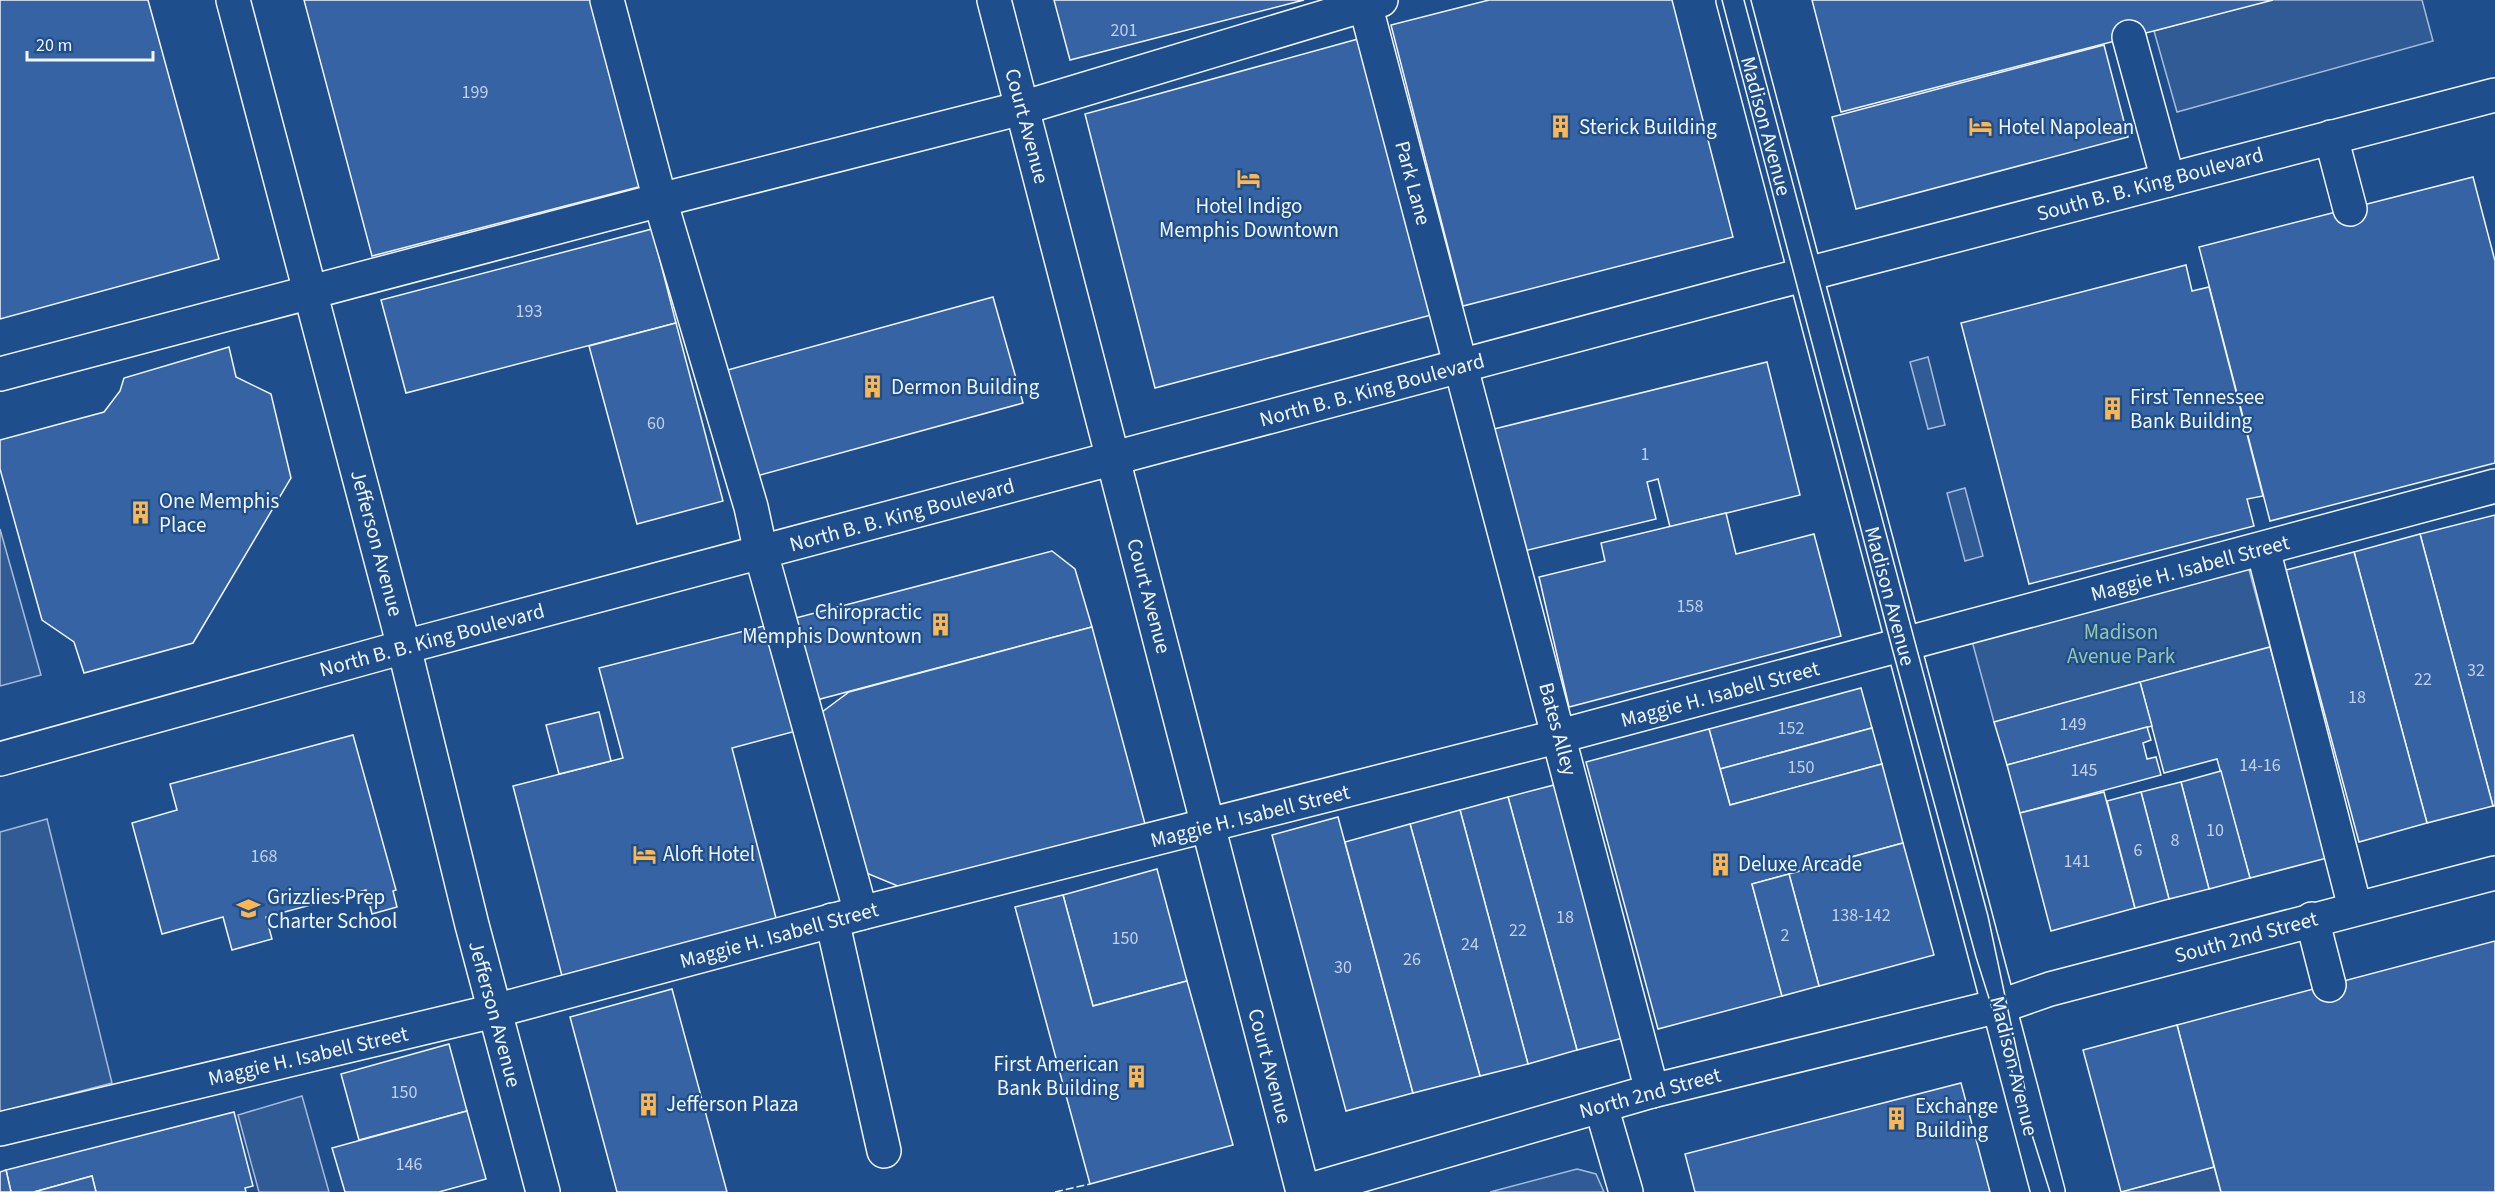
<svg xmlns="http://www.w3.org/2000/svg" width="2495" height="1192" font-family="'Source Sans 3',sans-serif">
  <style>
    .green { fill: #305b95; stroke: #a8bbd7; stroke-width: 1.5 }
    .building { fill: #3563a3; stroke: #f2f6ff; stroke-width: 1.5 }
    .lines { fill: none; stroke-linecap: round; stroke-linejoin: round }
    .minor-casing { stroke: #f2f6ff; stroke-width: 36 }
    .major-casing { stroke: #f2f6ff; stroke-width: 36 }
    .minor { stroke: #1f4e8c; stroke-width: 33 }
    .major { stroke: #1f4e8c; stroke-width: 33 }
    .tram { stroke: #f2f6ff; stroke-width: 1.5 }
    .fence { stroke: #f2f6ff; stroke-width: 1.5; stroke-dasharray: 8 3; stroke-linecap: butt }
    .labels { text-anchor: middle; stroke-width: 4.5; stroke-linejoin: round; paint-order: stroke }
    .number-label { font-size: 18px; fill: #c3d1e8 }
    .street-label { font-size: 21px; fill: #f2f6ff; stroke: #1f4e8c }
    .poi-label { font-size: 21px; fill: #f2f6ff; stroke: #1f4e8c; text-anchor: start }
    .park-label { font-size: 21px; fill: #97c8a6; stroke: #1f4e8c }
  </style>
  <rect width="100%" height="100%" fill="#1f4e8c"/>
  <!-- green -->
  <g class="green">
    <path d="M 2268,0 L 2422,0 L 2433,41 L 2177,112 L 2154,31 Z"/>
    <path d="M 1928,357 L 1945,425 L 1928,429 L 1910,362 Z"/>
    <path d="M 1965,488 L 1983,556 L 1965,561 L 1947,493 Z"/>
    <path d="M 0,529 L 41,675 L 0,686 Z"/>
    <path d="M 2248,566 L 2270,647 L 1994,722 L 1972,641 Z"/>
    <path d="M 47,819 L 112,1083 L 0,1112 L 0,832 Z"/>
    <path d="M 302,1096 L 329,1192 L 259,1192 L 238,1115 Z"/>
    <path d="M 2214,1167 L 2221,1192 L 2121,1192 Z"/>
    <path d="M 1577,1169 L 1596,1174 L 1604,1192 L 1490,1192 Z"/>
  </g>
  <!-- building -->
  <g class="building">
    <path d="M 0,0 L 148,0 L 219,259 L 0,319 Z"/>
    <path d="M 304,0 L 598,0 L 646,185 L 372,256 Z"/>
    <path d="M 1054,0 L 1304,0 L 1070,60 Z"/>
    <path d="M 1489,0 L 1672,0 L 1733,237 L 1463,306 L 1391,25 Z"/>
    <path d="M 1812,0 L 2273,0 L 1841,112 Z"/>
    <path d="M 1358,39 L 1435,314 L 1155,388 L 1085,114 Z"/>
    <path d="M 2104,45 L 2128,137 L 1856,209 L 1832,117 Z"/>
    <path d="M 2473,177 L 2495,261 L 2495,463 L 2270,521 L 2199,247 Z"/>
    <path d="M 652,229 L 676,323 L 406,393 L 381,300 Z"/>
    <path d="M 2186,265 L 2192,291 L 2209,287 L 2263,496 L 2247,499 L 2254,526 L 2029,584 L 1961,323 Z"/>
    <path d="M 993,297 L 1023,403 L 753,477 L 724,371 Z"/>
    <path d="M 676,323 L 723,501 L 637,524 L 589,346 Z"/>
    <path d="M 229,347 L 236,377 L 271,394 L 291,478 L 193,643 L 84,673 L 74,642 L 42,620 L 0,469 L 0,440 L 104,412 L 120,391 L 124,378 Z"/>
    <path d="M 1767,362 L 1800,495 L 1670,527 L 1658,479 L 1647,482 L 1656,519 L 1524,551 L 1494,429 Z"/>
    <path d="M 1726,513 L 1736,554 L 1814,534 L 1841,636 L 1569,707 L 1539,577 L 1605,561 L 1601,543 Z"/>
    <path d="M 2495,515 L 2495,806 L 2493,806 L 2420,534 Z"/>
    <path d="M 2420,534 L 2493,806 L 2427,823 L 2354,552 Z"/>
    <path d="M 1052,551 L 1075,569 L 1092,627 L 809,702 L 788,620 Z"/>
    <path d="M 2354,552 L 2427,823 L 2359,842 L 2286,570 Z"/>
    <path d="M 768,625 L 796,731 L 732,748 L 777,922 L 562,976 L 513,786 L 623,758 L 599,668 Z"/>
    <path d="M 1092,627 L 1145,824 L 905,889 L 859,870 L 818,715 L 849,692 Z"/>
    <path d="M 2270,647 L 2327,858 L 2250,878 L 2217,759 L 2164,773 L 2140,682 Z"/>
    <path d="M 2140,682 L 2152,726 L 2007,765 L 1994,722 Z"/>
    <path d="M 1861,688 L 1872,728 L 1720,769 L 1709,729 Z"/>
    <path d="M 599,712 L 611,761 L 559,774 L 546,725 Z"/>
    <path d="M 2147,727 L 2151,740 L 2143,743 L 2147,759 L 2156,757 L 2161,775 L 2020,813 L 2007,765 Z"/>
    <path d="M 1872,728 L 1882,764 L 1730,805 L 1720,769 Z"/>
    <path d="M 1709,729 L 1730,805 L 1882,764 L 1903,843 L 1752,884 L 1782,996 L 1658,1029 L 1586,762 Z"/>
    <path d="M 353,735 L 396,890 L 393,891 L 397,907 L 372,914 L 366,890 L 266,917 L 272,939 L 232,950 L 223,917 L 162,934 L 132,823 L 177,810 L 170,784 Z"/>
    <path d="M 2221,771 L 2250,878 L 2209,889 L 2181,782 Z"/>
    <path d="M 2181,782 L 2209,889 L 2169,899 L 2141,792 Z"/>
    <path d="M 1554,785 L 1623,1038 L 1577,1050 L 1508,797 Z"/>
    <path d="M 2104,792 L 2135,908 L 2051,931 L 2020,813 Z"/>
    <path d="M 2141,792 L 2169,899 L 2135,908 L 2107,801 Z"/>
    <path d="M 1508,797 L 1577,1050 L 1528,1064 L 1460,810 Z"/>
    <path d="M 1460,810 L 1528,1064 L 1480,1076 L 1410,824 Z"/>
    <path d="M 1338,817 L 1413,1093 L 1346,1111 L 1272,835 Z"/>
    <path d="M 1410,824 L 1480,1076 L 1413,1093 L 1345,842 Z"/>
    <path d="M 1903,843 L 1934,955 L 1819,986 L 1789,874 Z"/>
    <path d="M 1157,869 L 1187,981 L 1093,1006 L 1063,895 Z"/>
    <path d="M 1789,874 L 1819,986 L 1782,996 L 1752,884 Z"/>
    <path d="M 1063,895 L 1093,1006 L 1187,981 L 1233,1145 L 1090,1184 L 1015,907 Z"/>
    <path d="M 2495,941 L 2495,1192 L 2221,1192 L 2177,1025 Z"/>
    <path d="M 672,989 L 727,1192 L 617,1192 L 570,1017 Z"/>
    <path d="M 2177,1025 L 2214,1167 L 2121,1192 L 2083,1050 Z"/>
    <path d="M 449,1044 L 467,1111 L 359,1140 L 341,1074 Z"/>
    <path d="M 1961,1083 L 1990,1192 L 1695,1192 L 1685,1154 Z"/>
    <path d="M 467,1111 L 486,1179 L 439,1192 L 345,1192 L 332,1148 Z"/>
    <path d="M 234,1112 L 253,1186 L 245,1188 L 246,1192 L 96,1192 L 92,1176 L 34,1192 L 11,1192 L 6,1170 Z"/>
    <path d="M 6,1170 L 11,1192 L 0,1192 L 0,1172 Z"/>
    <path d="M 92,1176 L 96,1192 L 34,1192 Z"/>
  </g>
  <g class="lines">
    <defs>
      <g id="minor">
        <path d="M 607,0 L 660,200 L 751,507 L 761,553 L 861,913"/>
        <path d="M 994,0 L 1303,1192"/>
        <path d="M 1364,0 L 1652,1091"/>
        <path d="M 1733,0 L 2048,1192"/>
        <path d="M 2129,37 L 2168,180"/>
        <path d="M 2331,137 L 2350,209"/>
        <path d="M 0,374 L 660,200 L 1022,108 L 1381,0"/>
        <path d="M 2263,549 L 2355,908"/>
        <path d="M 2312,919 L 2329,985"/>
        <path d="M 832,920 L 884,1151"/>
        <path d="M 1601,1106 L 1626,1192"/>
        <path d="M 0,1129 L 494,1011 L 861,913 L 1560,736 L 2495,486"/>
      </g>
      <g id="major">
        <path d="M 233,0 L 404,647 L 472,925 L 543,1192"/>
        <path d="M 0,759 L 404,647 L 1757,287 L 2495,95"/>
        <path d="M 1303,1192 L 1652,1091 L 2007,1004 L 2050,989 L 2495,873"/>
      </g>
    </defs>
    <!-- minor casing -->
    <use href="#minor" class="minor-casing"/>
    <!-- major casing -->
    <use href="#major" class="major-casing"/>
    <!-- minor -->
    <use href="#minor" class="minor"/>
    <!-- major -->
    <use href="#major" class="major"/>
    <!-- tram -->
    <g class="tram">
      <path d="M 1722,0 L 1892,648 L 1976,957 L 2050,1192"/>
      <path d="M 1744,0 L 1988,916 L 2025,1090"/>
    </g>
    <!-- fence -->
    <path class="fence" d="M 1055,1192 L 1090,1184"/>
  </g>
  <!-- icons -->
  <defs>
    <symbol id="building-bare" viewBox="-9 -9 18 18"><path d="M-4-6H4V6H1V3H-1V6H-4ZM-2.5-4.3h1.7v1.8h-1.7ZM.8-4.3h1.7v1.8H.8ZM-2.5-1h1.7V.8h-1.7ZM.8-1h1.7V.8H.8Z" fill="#ffb74d" stroke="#1f4e8c" stroke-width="2.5" paint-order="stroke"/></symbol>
    <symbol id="hotel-bare" viewBox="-9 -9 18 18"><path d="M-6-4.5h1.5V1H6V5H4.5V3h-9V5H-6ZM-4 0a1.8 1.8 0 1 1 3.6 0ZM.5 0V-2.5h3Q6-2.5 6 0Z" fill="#ffb74d" stroke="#1f4e8c" stroke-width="2.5" paint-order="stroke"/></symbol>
    <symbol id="school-bare" viewBox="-9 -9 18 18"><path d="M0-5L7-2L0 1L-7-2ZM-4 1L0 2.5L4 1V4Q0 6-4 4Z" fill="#ffb74d" stroke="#1f4e8c" stroke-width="2.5" paint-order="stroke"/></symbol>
  </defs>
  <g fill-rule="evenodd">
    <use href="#building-bare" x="1544" y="110" width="33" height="33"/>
    <use href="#hotel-bare" x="1964" y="110" width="33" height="33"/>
    <use href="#hotel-bare" x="1232" y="162" width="33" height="33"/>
    <use href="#building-bare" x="856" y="370" width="33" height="33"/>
    <use href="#building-bare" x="2096" y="392" width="33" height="33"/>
    <use href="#building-bare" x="124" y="496" width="33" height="33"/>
    <use href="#building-bare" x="924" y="608" width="33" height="33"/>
    <use href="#hotel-bare" x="628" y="838" width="33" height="33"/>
    <use href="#building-bare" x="1704" y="848" width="33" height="33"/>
    <use href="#school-bare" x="232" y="892" width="33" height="33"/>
    <use href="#building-bare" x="1120" y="1060" width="33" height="33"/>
    <use href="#building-bare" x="632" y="1088" width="33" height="33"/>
    <use href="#building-bare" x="1880" y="1102" width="33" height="33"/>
  </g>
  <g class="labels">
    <!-- number labels -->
    <g class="number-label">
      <text x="1124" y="36">201</text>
      <text x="475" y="98">199</text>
      <text x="529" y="317">193</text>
      <text x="656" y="429">60</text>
      <text x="1645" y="460">1</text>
      <text x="1690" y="612">158</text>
      <text x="2476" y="676">32</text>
      <text x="2423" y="685">22</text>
      <text x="2357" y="703">18</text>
      <text x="2073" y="730">149</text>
      <text x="1791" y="734">152</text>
      <text x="2260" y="771">14-16</text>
      <text x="1801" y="773">150</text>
      <text x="2084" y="776">145</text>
      <text x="2215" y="836">10</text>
      <text x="2175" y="846">8</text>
      <text x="2138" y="856">6</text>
      <text x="264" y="862">168</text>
      <text x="2077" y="867">141</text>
      <text x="1861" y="921">138-142</text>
      <text x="1565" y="923">18</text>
      <text x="1518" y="936">22</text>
      <text x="1785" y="941">2</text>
      <text x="1125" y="944">150</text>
      <text x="1470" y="950">24</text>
      <text x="1412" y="965">26</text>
      <text x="1343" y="973">30</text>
      <text x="404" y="1098">150</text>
      <text x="409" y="1170">146</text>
    </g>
    <!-- street labels -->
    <g class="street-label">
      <text transform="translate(1027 126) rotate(75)" y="7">Court Avenue</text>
      <text transform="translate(1766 126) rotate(75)" y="7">Madison Avenue</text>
      <text transform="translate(1413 183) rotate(75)" y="7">Park Lane</text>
      <text transform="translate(2150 184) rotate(-15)" y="7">South B. B. King Boulevard</text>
      <text transform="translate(1372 390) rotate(-15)" y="7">North B. B. King Boulevard</text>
      <text transform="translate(902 515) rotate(-15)" y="7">North B. B. King Boulevard</text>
      <text transform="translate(377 543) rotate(75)" y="7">Jefferson Avenue</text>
      <text transform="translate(2190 568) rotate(-15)" y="7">Maggie H. Isabell Street</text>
      <text transform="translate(1149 596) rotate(75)" y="7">Court Avenue</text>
      <text transform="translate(1890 596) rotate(75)" y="7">Madison Avenue</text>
      <text transform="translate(432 640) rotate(-15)" y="7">North B. B. King Boulevard</text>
      <text transform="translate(1720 694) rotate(-15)" y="7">Maggie H. Isabell Street</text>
      <text transform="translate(1558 729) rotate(75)" y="7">Bates Alley</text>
      <text transform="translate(1250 816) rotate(-14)" y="7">Maggie H. Isabell Street</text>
      <text transform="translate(779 935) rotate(-15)" y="7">Maggie H. Isabell Street</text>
      <text transform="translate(2246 937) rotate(-15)" y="7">South 2nd Street</text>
      <text transform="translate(495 1014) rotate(75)" y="7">Jefferson Avenue</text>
      <text transform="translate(308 1056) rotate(-13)" y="7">Maggie H. Isabell Street</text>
      <text transform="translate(1270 1066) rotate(75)" y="7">Court Avenue</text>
      <text transform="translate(2014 1066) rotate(76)" y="7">Madison Avenue</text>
      <text transform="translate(1650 1093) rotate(-15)" y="7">North 2nd Street</text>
    </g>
    <!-- poi labels -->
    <g class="poi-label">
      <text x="1579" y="134">Sterick Building</text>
      <text x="1998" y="134">Hotel Napolean</text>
      <text x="1249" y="213" text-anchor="middle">Hotel Indigo<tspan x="1249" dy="24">Memphis Downtown</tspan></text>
      <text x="891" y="394">Dermon Building</text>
      <text x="2130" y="404">First Tennessee<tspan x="2130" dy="24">Bank Building</tspan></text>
      <text x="159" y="508">One Memphis<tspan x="159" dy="24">Place</tspan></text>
      <text x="922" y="619" text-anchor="end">Chiropractic<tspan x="922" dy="24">Memphis Downtown</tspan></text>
      <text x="663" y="861">Aloft Hotel</text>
      <text x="1738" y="871">Deluxe Arcade</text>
      <text x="267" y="904">Grizzlies Prep<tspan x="267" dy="24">Charter School</tspan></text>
      <text x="1119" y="1071" text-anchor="end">First American<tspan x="1119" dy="24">Bank Building</tspan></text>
      <text x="666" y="1111">Jefferson Plaza</text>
      <text x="1915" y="1113">Exchange<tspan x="1915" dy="24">Building</tspan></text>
    </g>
    <!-- park labels -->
    <g class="park-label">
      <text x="2121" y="639">Madison<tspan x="2121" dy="24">Avenue Park</tspan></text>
    </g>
  </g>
  <!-- scale -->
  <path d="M27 51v9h126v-9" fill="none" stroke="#f2f6ff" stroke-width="3"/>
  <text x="36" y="51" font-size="18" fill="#f2f6ff" stroke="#1f4e8c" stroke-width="4.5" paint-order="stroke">20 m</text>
</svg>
